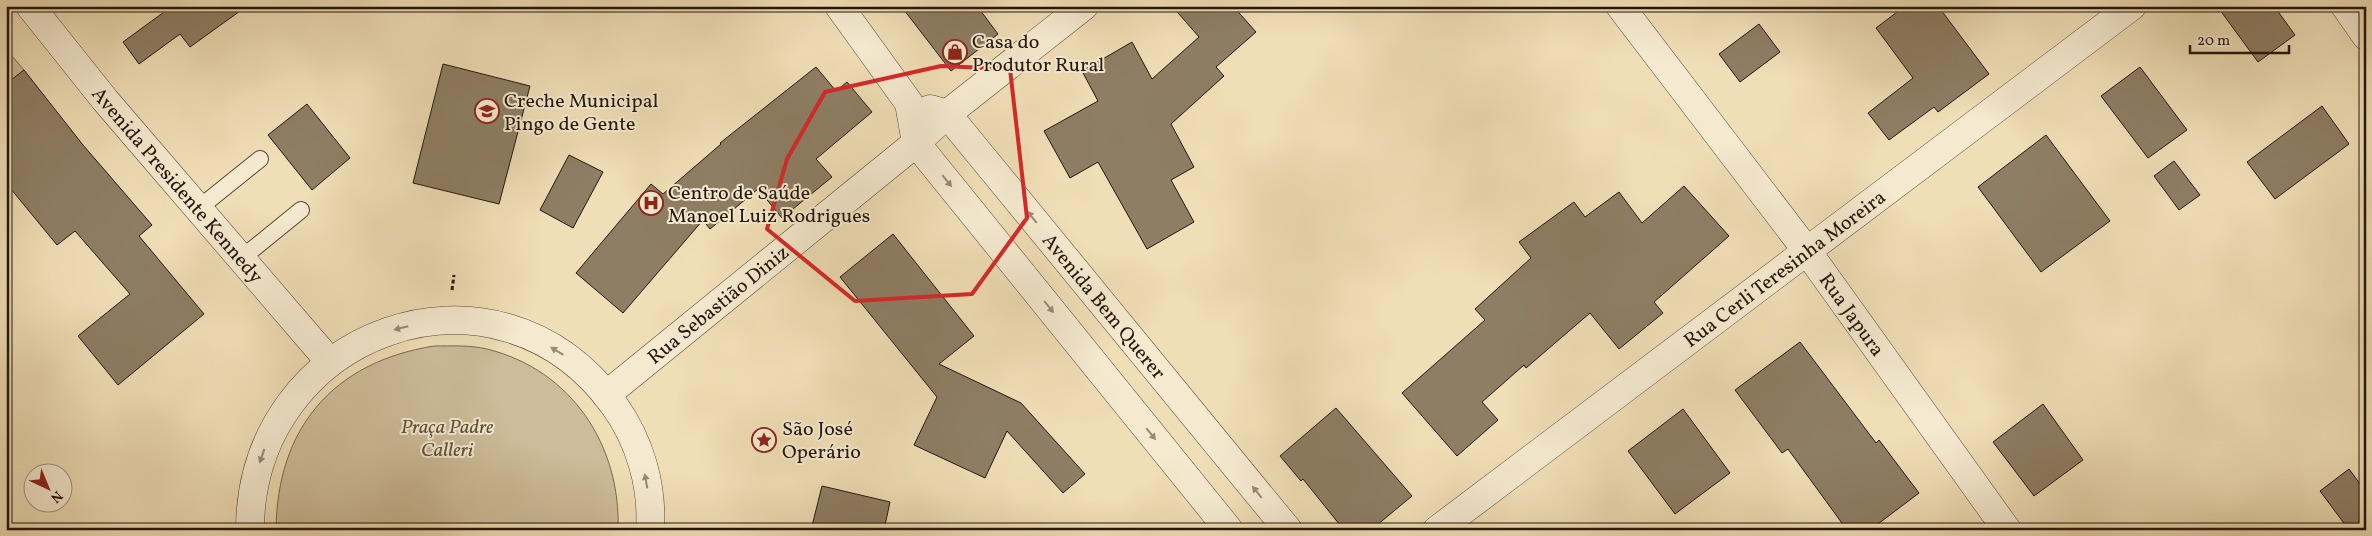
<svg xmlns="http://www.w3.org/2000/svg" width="2372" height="536" font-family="Vollkorn,serif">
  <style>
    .green { fill: #cdbc99; stroke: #786952 }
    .building { fill: #8e7e64; stroke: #23160c }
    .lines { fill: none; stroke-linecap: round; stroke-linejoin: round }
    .service-casing { stroke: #564836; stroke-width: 18 }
    .minor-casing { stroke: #564836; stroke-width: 29 }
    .path { stroke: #23160c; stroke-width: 3; stroke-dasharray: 4 2.5; stroke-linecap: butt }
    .service { stroke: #f5ead0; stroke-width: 16 }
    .minor { stroke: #f5ead0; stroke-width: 28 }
    .oneway { fill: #968b78 }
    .marked { fill: none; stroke: #d62828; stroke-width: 4; stroke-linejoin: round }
    .labels { text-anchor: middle; stroke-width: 4; stroke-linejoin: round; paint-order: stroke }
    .poi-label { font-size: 20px; fill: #23160c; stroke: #f5ead0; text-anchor: start }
    .street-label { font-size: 20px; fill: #23160c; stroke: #f5ead0 }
    .park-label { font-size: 20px; font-style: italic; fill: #5e503d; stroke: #f5ead0 }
  </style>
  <rect width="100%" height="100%" fill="#f0deb6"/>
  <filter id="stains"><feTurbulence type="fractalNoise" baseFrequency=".004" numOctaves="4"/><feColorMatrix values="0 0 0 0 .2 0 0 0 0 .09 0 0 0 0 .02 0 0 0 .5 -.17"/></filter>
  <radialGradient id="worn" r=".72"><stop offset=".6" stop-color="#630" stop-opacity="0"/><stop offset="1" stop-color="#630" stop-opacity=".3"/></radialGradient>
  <!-- green -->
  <g class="green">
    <path d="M 6,49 L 24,70 L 6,84 Z"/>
    <path d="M 434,346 C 452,346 470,345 487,349 C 572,370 621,446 618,530 L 276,530 C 277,428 333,362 434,346 Z"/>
  </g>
  <!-- building -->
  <g class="building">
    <path d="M 160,6 L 247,6 L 190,47 L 180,34 L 139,64 L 123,42 L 164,12 Z"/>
    <path d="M 901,6 L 977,6 L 998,34 L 951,71 Z"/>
    <path d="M 1172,6 L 1233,6 L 1256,32 L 1216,67 L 1224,76 L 1171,124 L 1194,167 L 1171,180 L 1194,222 L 1147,249 L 1098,162 L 1070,178 L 1044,131 L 1098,101 L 1082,71 L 1132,42 L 1152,79 L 1199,37 Z"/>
    <path d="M 1905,6 L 1938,6 L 1989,74 L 1938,112 L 1934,107 L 1889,140 L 1868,113 L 1913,78 L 1876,28 Z"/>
    <path d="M 2217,6 L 2274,6 L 2295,35 L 2258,62 Z"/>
    <path d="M 1759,24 L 1780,52 L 1740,82 L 1719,54 Z"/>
    <path d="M 443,64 L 530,86 L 499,204 L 413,183 Z"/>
    <path d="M 816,67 L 836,91 L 847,82 L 872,112 L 816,159 L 832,177 L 782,218 L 758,189 L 710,229 L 703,220 L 623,313 L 576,273 L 651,184 L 663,194 L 721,144 L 720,143 Z"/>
    <path d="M 2140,67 L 2187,130 L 2148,158 L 2101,96 Z"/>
    <path d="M 24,70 L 83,145 L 152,225 L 139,236 L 204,314 L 118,385 L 78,336 L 130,294 L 75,231 L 57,245 L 6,183 L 6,84 Z"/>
    <path d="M 307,104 L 350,158 L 312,190 L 268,135 Z"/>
    <path d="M 2322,106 L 2349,144 L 2275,199 L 2247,162 Z"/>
    <path d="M 2046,135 L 2110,221 L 2041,272 L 1978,187 Z"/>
    <path d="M 569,155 L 603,172 L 573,228 L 540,210 Z"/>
    <path d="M 2174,161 L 2200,195 L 2179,210 L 2154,176 Z"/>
    <path d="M 1684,186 L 1729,236 L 1654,302 L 1663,313 L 1619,349 L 1590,313 L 1526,368 L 1524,365 L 1482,402 L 1498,420 L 1457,456 L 1402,393 L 1485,320 L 1475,309 L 1531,258 L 1519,242 L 1574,202 L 1585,217 L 1619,192 L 1642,223 Z"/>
    <path d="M 893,234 L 974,336 L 939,364 L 1021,403 L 1085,474 L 1063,493 L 1007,431 L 985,478 L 914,445 L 937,397 L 840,277 Z"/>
    <path d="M 1800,342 L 1876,443 L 1879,440 L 1919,493 L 1870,530 L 1847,530 L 1788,449 L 1782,453 L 1735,390 Z"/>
    <path d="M 2043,404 L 2083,460 L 2034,496 L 1993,442 Z"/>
    <path d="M 1336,408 L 1412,496 L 1371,530 L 1344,530 L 1303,479 L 1301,481 L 1280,456 Z"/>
    <path d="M 1683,409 L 1730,473 L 1675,514 L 1628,451 Z"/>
    <path d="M 2349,469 L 2366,492 L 2366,530 L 2349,530 L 2320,491 Z"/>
    <path d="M 822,486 L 890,502 L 884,530 L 811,530 Z"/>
  </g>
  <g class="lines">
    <defs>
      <g id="service">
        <path d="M 199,208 L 260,159"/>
        <path d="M 242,258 L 301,210"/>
      </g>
      <g id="minor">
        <path id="s1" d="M 30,6 L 105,100 L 330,362"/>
        <path d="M 839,6 L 909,103 L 916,143 L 1229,530"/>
        <path id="s2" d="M 1620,6 L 1807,251 L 2007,530"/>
        <path d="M 2345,6 L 2366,36"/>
        <path id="s3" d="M 930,109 L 947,114 L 1288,530"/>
        <path id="s4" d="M 606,395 L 916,143 L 947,114 L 1084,6"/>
        <path d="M 250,530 C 250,331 496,242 614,405 C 640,441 653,486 650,530"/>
        <path id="s5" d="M 1437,530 L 2132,6"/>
      </g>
    </defs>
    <!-- service casing -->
    <use href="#service" class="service-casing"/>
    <!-- minor casing -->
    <use href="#minor" class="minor-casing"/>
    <!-- path -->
    <path class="path" d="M 452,290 L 454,275"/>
    <!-- service -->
    <use href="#service" class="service"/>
    <!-- minor -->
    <use href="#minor" class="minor"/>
  </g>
  <!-- one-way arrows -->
  <defs><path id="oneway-solid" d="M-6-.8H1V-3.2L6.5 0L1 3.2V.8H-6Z" transform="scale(1.25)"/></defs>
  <g class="oneway">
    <use href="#oneway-solid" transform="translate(947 181) rotate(51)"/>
    <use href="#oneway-solid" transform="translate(1032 217) rotate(-129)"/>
    <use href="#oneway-solid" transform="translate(1049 307) rotate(51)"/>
    <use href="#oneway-solid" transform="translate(401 328) rotate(166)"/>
    <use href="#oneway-solid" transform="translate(557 351) rotate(-149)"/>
    <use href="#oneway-solid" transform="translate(1151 434) rotate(51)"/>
    <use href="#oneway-solid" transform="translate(262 456) rotate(109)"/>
    <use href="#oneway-solid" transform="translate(646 481) rotate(-100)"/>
    <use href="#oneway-solid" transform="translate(1257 492) rotate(-129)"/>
  </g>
  <!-- marked area -->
  <path class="marked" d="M 941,66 L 1010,69 L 1027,218 L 972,294 L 855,301 L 767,229 L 787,159 L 825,92 Z"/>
  <!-- icons -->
  <defs>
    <symbol id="shop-ring" viewBox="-11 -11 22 22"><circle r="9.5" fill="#f5ead0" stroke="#8f2418" stroke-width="1.5"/><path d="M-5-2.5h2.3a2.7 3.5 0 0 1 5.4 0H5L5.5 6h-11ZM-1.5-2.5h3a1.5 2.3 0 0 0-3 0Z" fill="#8f2418"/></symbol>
    <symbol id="school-ring" viewBox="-11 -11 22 22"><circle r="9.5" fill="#f5ead0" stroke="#8f2418" stroke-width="1.5"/><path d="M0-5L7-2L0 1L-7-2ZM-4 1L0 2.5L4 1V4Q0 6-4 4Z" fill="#8f2418"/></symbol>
    <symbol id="hospital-ring" viewBox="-11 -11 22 22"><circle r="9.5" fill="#f5ead0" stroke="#8f2418" stroke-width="1.5"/><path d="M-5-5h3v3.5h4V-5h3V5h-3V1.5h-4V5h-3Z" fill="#8f2418"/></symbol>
    <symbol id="sight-ring" viewBox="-11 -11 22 22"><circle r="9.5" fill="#f5ead0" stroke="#8f2418" stroke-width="1.5"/><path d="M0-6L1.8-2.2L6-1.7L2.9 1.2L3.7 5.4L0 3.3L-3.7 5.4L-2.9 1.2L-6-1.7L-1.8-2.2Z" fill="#8f2418"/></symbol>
  </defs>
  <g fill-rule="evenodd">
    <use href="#shop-ring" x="941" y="38" width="28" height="28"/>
    <use href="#school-ring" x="473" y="97" width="28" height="28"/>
    <use href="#hospital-ring" x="637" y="189" width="28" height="28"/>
    <use href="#sight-ring" x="750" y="426" width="28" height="28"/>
  </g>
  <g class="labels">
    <!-- poi labels -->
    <g class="poi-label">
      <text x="972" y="48">Casa do<tspan x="972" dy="23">Produtor Rural</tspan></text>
      <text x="504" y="107">Creche Municipal<tspan x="504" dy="23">Pingo de Gente</tspan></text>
      <text x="668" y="199">Centro de Saúde<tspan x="668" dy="23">Manoel Luiz Rodrigues</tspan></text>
      <text x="782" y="435">São José<tspan x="782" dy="23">Operário</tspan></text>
    </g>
    <!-- street labels -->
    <g class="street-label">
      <text dy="7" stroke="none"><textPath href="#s1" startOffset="232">Avenida Presidente Kennedy</textPath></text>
      <text dy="7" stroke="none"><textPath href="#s5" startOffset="435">Rua Cerli Teresinha Moreira</textPath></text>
      <text dy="7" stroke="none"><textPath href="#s4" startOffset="144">Rua Sebastião Diniz</textPath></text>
      <text dy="7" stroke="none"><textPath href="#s3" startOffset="266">Avenida Bem Querer</textPath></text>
      <text dy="7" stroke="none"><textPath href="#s2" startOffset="386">Rua Japura</textPath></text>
    </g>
    <!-- park labels -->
    <g class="park-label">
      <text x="447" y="433">Praça Padre<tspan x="447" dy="23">Calleri</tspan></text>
    </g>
  </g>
  <!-- margin -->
  <rect width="2372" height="536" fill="none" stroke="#f0deb6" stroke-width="25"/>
  <rect x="8" y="8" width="2357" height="521" fill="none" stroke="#23160c" stroke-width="2.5"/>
  <rect x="12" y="12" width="2347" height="511" fill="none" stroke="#23160c"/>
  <!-- north arrow -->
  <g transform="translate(48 488) rotate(136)"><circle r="24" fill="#f5ead0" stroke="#a19582"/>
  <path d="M0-4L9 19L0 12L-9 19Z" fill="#8f2418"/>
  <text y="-8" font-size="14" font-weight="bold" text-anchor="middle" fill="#23160c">N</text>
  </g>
  <!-- scale -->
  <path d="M2190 45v8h99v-8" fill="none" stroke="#23160c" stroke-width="2.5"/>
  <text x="2197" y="45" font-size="15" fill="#23160c" stroke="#f5ead0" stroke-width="4" paint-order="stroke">20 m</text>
  <rect width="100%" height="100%" filter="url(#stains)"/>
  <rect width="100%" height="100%" fill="url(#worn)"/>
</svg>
